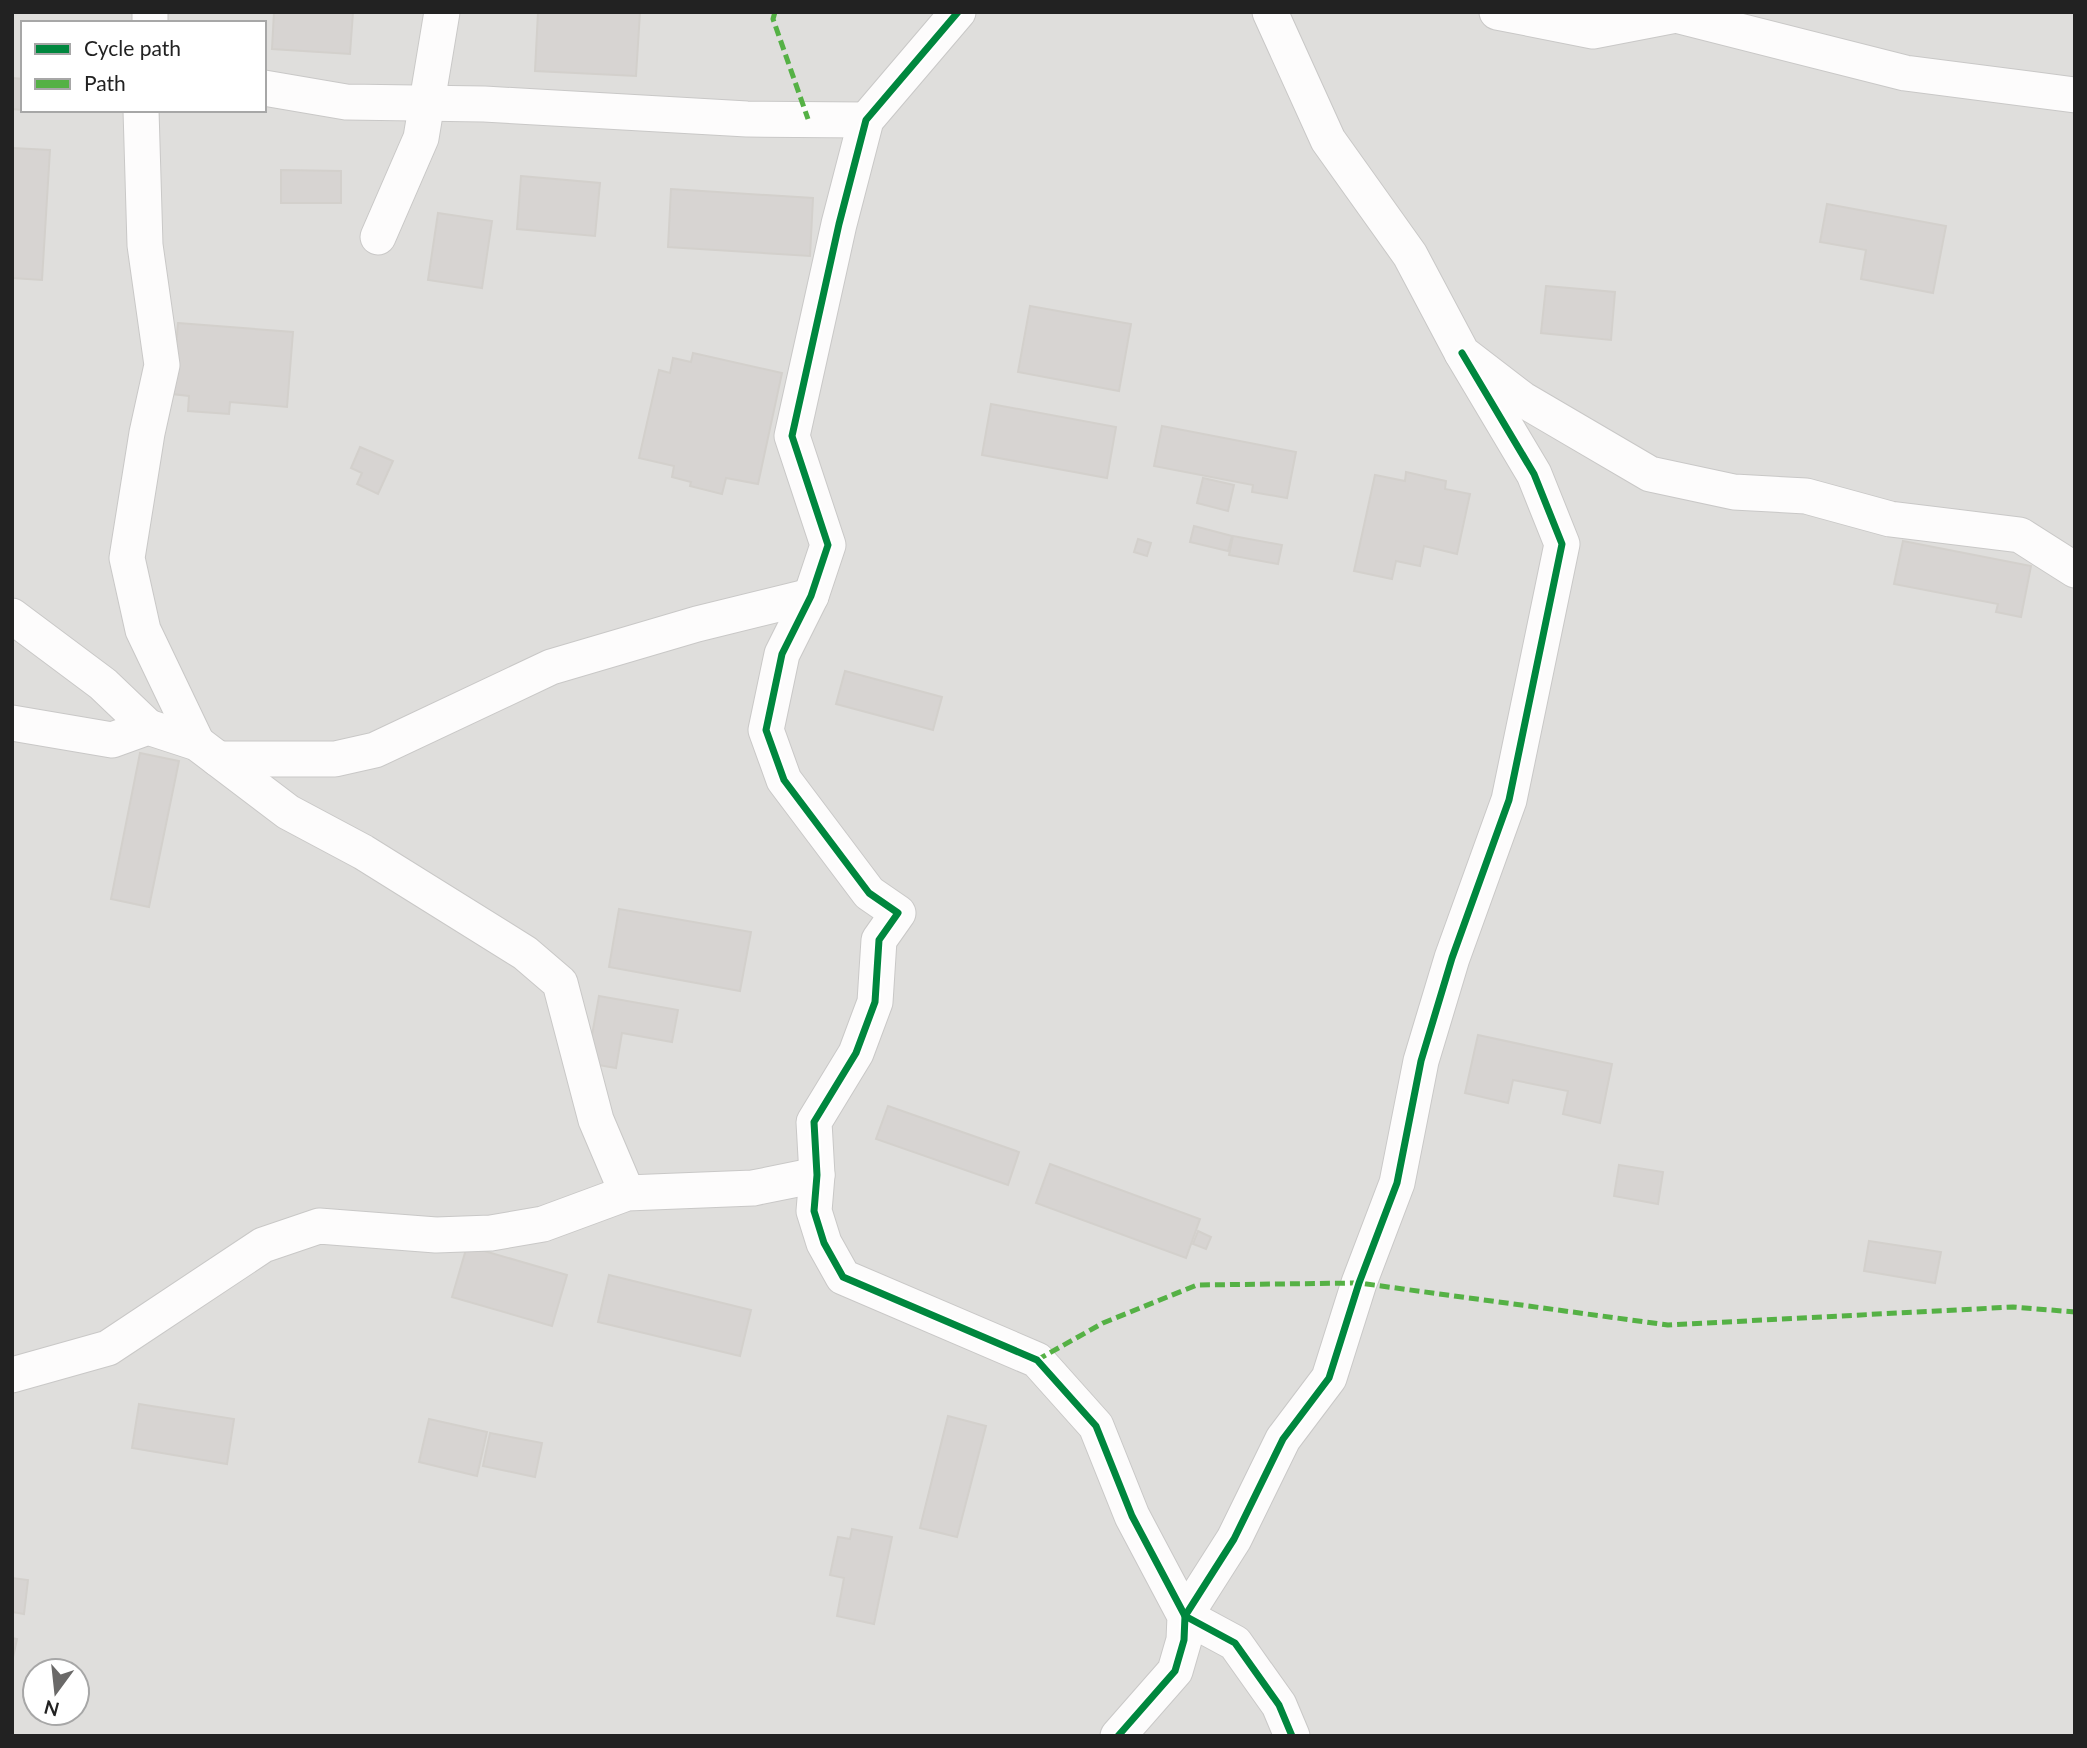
<svg xmlns="http://www.w3.org/2000/svg" width="2087" height="1748" font-family="Lato,sans-serif">
  <style>
    .residential { fill: #dfdedc; fill-rule: evenodd }
    .building { fill: #d7d4d2; stroke: #d3d0cc; stroke-width: 2 }
    .lines { fill: none; stroke-linecap: round; stroke-linejoin: round }
    .minor-casing { stroke: #c9c8c7; stroke-width: 37 }
    .minor { stroke: #fdfcfc; stroke-width: 35 }
    .quiet { stroke: #55b145; stroke-width: 5; stroke-dasharray: 10 5; stroke-linecap: butt }
    .cycleway-casing { stroke: #fff; stroke-width: 11 }
    .cycleway { stroke: #00873e; stroke-width: 7 }
  </style>
  <rect width="100%" height="100%" fill="#f0eeeb"/>
  <!-- residential -->
  <path class="residential" d="M 12,12 L 2075,12 L 2075,1736 L 12,1736 ZM 23,23 L 264,23 L 264,110 L 23,110 ZM 35,1671 L 77,1671 L 77,1713 L 35,1713 Z"/>
  <!-- building -->
  <g class="building">
    <path d="M 274,12 L 353,12 L 350,54 L 272,49 Z"/>
    <path d="M 538,12 L 640,12 L 636,76 L 535,71 Z"/>
    <path d="M 12,78 L 23,79 L 23,110 L 12,109 Z"/>
    <path d="M 12,148 L 50,150 L 42,280 L 12,278 Z"/>
    <path d="M 281,170 L 341,171 L 341,203 L 281,203 Z"/>
    <path d="M 521,176 L 600,183 L 595,236 L 517,229 Z"/>
    <path d="M 671,189 L 813,198 L 810,256 L 668,247 Z"/>
    <path d="M 1827,204 L 1946,226 L 1933,293 L 1861,279 L 1866,250 L 1820,242 Z"/>
    <path d="M 438,213 L 492,221 L 482,288 L 428,280 Z"/>
    <path d="M 1546,286 L 1615,292 L 1611,340 L 1541,333 Z"/>
    <path d="M 1030,306 L 1131,324 L 1119,391 L 1018,372 Z"/>
    <path d="M 178,323 L 293,332 L 287,407 L 230,402 L 229,414 L 188,411 L 189,396 L 172,394 Z"/>
    <path d="M 693,353 L 782,373 L 758,484 L 726,478 L 722,494 L 690,486 L 691,482 L 672,477 L 674,466 L 639,458 L 659,370 L 670,373 L 673,358 L 691,362 Z"/>
    <path d="M 991,404 L 1116,427 L 1107,478 L 982,455 Z"/>
    <path d="M 1162,426 L 1296,452 L 1287,498 L 1252,492 L 1253,485 L 1154,466 Z"/>
    <path d="M 360,447 L 393,461 L 378,494 L 357,484 L 362,473 L 351,468 Z"/>
    <path d="M 1406,472 L 1446,481 L 1445,489 L 1470,494 L 1457,554 L 1424,546 L 1420,566 L 1396,561 L 1392,579 L 1354,571 L 1375,475 L 1405,481 Z"/>
    <path d="M 1203,478 L 1234,485 L 1228,511 L 1197,503 Z"/>
    <path d="M 1194,526 L 1232,536 L 1228,551 L 1190,542 Z"/>
    <path d="M 1233,536 L 1282,545 L 1278,564 L 1229,555 Z"/>
    <path d="M 1138,539 L 1151,543 L 1147,556 L 1134,552 Z"/>
    <path d="M 1903,541 L 2031,566 L 2021,617 L 1996,612 L 1998,604 L 1894,584 Z"/>
    <path d="M 845,671 L 942,697 L 933,730 L 836,704 Z"/>
    <path d="M 140,753 L 179,761 L 149,907 L 111,899 Z"/>
    <path d="M 619,909 L 751,932 L 740,991 L 609,967 Z"/>
    <path d="M 599,996 L 678,1010 L 672,1042 L 622,1033 L 616,1068 L 587,1063 Z"/>
    <path d="M 1478,1035 L 1612,1064 L 1600,1123 L 1563,1114 L 1568,1091 L 1513,1080 L 1508,1103 L 1465,1093 Z"/>
    <path d="M 888,1106 L 1019,1152 L 1008,1185 L 876,1139 Z"/>
    <path d="M 1050,1164 L 1200,1219 L 1186,1258 L 1036,1203 Z"/>
    <path d="M 1619,1165 L 1663,1172 L 1658,1204 L 1614,1196 Z"/>
    <path d="M 1198,1231 L 1211,1237 L 1206,1249 L 1193,1244 Z"/>
    <path d="M 1869,1241 L 1941,1252 L 1935,1283 L 1864,1271 Z"/>
    <path d="M 467,1246 L 567,1275 L 552,1326 L 452,1297 Z"/>
    <path d="M 609,1275 L 751,1310 L 740,1356 L 598,1322 Z"/>
    <path d="M 139,1404 L 234,1419 L 227,1464 L 132,1448 Z"/>
    <path d="M 948,1416 L 986,1426 L 957,1537 L 920,1528 Z"/>
    <path d="M 429,1419 L 487,1432 L 477,1476 L 419,1462 Z"/>
    <path d="M 490,1433 L 542,1443 L 535,1477 L 483,1466 Z"/>
    <path d="M 852,1529 L 892,1537 L 874,1624 L 837,1616 L 844,1578 L 830,1575 L 838,1537 L 850,1539 Z"/>
    <path d="M 12,1578 L 28,1580 L 24,1614 L 12,1612 Z"/>
    <path d="M 12,1638 L 17,1639 L 12,1662 Z"/>
  </g>
  <g class="lines">
    <defs>
      <g id="minor">
        <path d="M 150,12 L 150,23"/>
        <path d="M 958,12 L 866,120 L 839,224 L 792,436 L 828,545 L 811,596 L 782,654 L 766,730 L 784,780 L 869,893 L 898,913 L 879,940 L 875,1002 L 856,1053 L 814,1122 L 817,1175 L 814,1211 L 824,1243 L 843,1277 L 1037,1360 L 1096,1426 L 1132,1516 L 1185,1616 L 1184,1640 L 1175,1671 L 1118,1736"/>
        <path d="M 1270,12 L 1328,140 L 1410,255 L 1462,353 L 1522,399 L 1650,474 L 1734,492 L 1806,496 L 1890,519 L 2020,535 L 2075,570"/>
        <path d="M 1497,12 L 1593,31 L 1676,15 L 1905,73 L 2075,95"/>
        <path d="M 264,88 L 346,102 L 484,104 L 747,119 L 866,120"/>
        <path d="M 141,110 L 145,245 L 162,365 L 147,433 L 127,558 L 143,630 L 197,743"/>
        <path d="M 378,237 L 421,138 L 442,12"/>
        <path d="M 12,616 L 103,684 L 148,727"/>
        <path d="M 12,723 L 112,740 L 148,727 L 197,743 L 288,812 L 363,852 L 525,953 L 560,983 L 596,1120 L 627,1193"/>
        <path d="M 218,759 L 335,759 L 375,750 L 551,667 L 697,624 L 811,596"/>
        <path d="M 12,1375 L 108,1348 L 263,1245 L 319,1226 L 436,1235 L 491,1233 L 543,1224 L 627,1193 L 753,1188 L 817,1175"/>
        <path d="M 1292,1736 L 1279,1705 L 1235,1643 L 1185,1616 L 1234,1539 L 1283,1439 L 1329,1378 L 1359,1283 L 1397,1183 L 1421,1061 L 1452,958 L 1509,800 L 1562,544 L 1534,474 L 1462,353"/>
      </g>
    </defs>
    <!-- minor casing -->
    <use href="#minor" class="minor-casing"/>
    <!-- minor -->
    <use href="#minor" class="minor"/>
    <!-- quiet -->
    <g class="quiet">
      <path d="M 775,12 L 773,19 L 808,119"/>
      <path d="M 1037,1360 L 1103,1323 L 1197,1285 L 1359,1283 L 1668,1325 L 2013,1307 L 2075,1312"/>
    </g>
    <defs>
      <g id="cycleway">
        <path d="M 958,12 L 866,120 L 839,224 L 792,436 L 828,545 L 811,596 L 782,654 L 766,730 L 784,780 L 869,893 L 898,913 L 879,940 L 875,1002 L 856,1053 L 814,1122 L 817,1175 L 814,1211 L 824,1243 L 843,1277 L 1037,1360 L 1096,1426 L 1132,1516 L 1185,1616 L 1184,1640 L 1175,1671 L 1118,1736"/>
        <path d="M 1292,1736 L 1279,1705 L 1235,1643 L 1185,1616 L 1234,1539 L 1283,1439 L 1329,1378 L 1359,1283 L 1397,1183 L 1421,1061 L 1452,958 L 1509,800 L 1562,544 L 1534,474 L 1462,353"/>
      </g>
    </defs>
    <!-- cycleway casing -->
    <use href="#cycleway" class="cycleway-casing"/>
    <!-- cycleway -->
    <use href="#cycleway" class="cycleway"/>
  </g>
  <!-- border -->
  <rect width="2087" height="1748" fill="none" stroke="#222222" stroke-width="28"/>
  <!-- legend -->
  <rect x="21" y="21" width="245" height="91" fill="#ffffff" stroke="#a7a7a7" stroke-width="2"/>
  <rect x="35" y="44" width="35" height="10" fill="#00873e" stroke="#a7a7a7" stroke-width="2"/>
  <text x="84" y="56" font-size="21" fill="#222222">Cycle path</text>
  <rect x="35" y="79" width="35" height="10" fill="#55b145" stroke="#a7a7a7" stroke-width="2"/>
  <text x="84" y="91" font-size="21" fill="#222222">Path</text>
  <!-- north arrow -->
  <g transform="translate(56 1692) rotate(195)"><circle r="33" fill="#ffffff" stroke="#a7a7a7" stroke-width="2"/>
  <path d="M0-5L12 26L0 18L-12 26Z" fill="#6a6968"/>
  <text y="-10" font-size="19" font-weight="bold" text-anchor="middle" fill="#222222">N</text>
  </g>
</svg>
